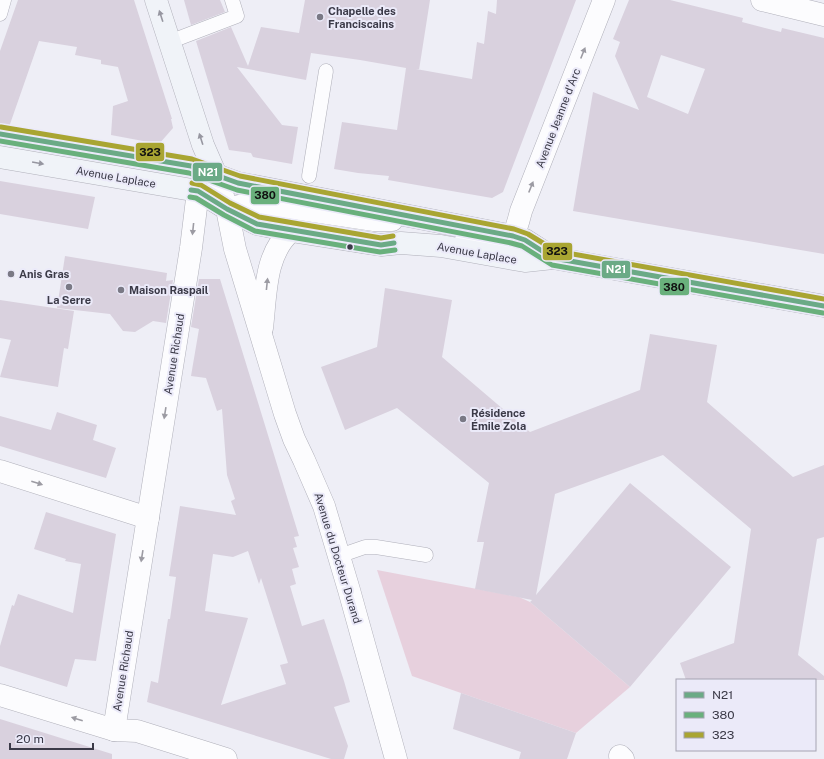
<svg xmlns="http://www.w3.org/2000/svg" width="824" height="759" font-family="'Public Sans',sans-serif">
  <style>
    .green { fill: #e7d0dd }
    .building { fill: #d9d1de; fill-rule: evenodd }
    .lines { fill: none; stroke-linecap: round; stroke-linejoin: round }
    .service-casing { stroke: #b0b0ba; stroke-width: 15 }
    .minor-casing { stroke: #b0b0ba; stroke-width: 23 }
    .secondary-casing { stroke: #b0b0ba; stroke-width: 23 }
    .service { stroke: #fcfcfe; stroke-width: 14 }
    .minor { stroke: #fcfcfe; stroke-width: 22 }
    .secondary { stroke: #f0f3f8; stroke-width: 22 }
    .bus-1-casing { stroke: #ebeaf9; stroke-width: 8 }
    .bus-2-casing { stroke: #ebeaf9; stroke-width: 8 }
    .bus-3-casing { stroke: #ebeaf9; stroke-width: 8 }
    .bus-1 { stroke: #6baa86; stroke-width: 5 }
    .bus-2 { stroke: #69b07c; stroke-width: 5 }
    .bus-3 { stroke: #a9a532; stroke-width: 5 }
    .oneway { fill: #9696a0 }
    .oneway2 { fill: #9c9ba3 }
    .poi-dot { fill: #7a7985; stroke: #ebeaf9; stroke-width: 1.5 }
    .bus-dot { fill: #3b3a48; stroke: #ebeaf9; stroke-width: 1.5 }
    .labels { text-anchor: middle; stroke-width: 4; stroke-linejoin: round; paint-order: stroke }
    .poi-label { font-size: 11px; font-weight: bold; fill: #3b3a48; stroke: #ebeaf9; text-anchor: start }
    .street-label { font-size: 11px; fill: #3b3a48; stroke: #ebeaf9 }
    .line-badge { stroke: #ebeaf9; stroke-width: 1.5 }
    .badge-label { font-size: 11px; text-anchor: middle; font-weight: bold; fill: #fff }
    .pale-badge-label { font-size: 11px; text-anchor: middle; font-weight: bold; fill: #111 }
  </style>
  <rect width="100%" height="100%" fill="#eeeef6"/>
  <!-- green -->
  <path class="green" d="M 377,570 L 519,597 L 530,602 L 630,687 L 576,733 L 412,676 Z"/>
  <!-- building -->
  <g class="building">
    <path d="M 18,0 L 134,0 L 172,119 L 171,119 L 173,128 L 159,144 L 111,135 L 113,106 L 128,101 L 118,67 L 101,64 L 101,60 L 75,55 L 77,47 L 39,41 L 9,127 L 0,126 L 0,51 Z"/>
    <path d="M 184,0 L 220,0 L 225,12 L 191,25 Z"/>
    <path d="M 305,0 L 430,0 L 419,70 L 416,69 L 472,79 L 477,42 L 484,44 L 488,11 L 496,14 L 497,0 L 576,0 L 503,192 L 492,198 L 388,180 L 389,176 L 358,173 L 334,169 L 342,122 L 397,130 L 406,68 L 360,60 L 311,53 L 306,80 L 237,67 L 282,125 L 298,127 L 292,164 L 253,157 L 251,153 L 229,150 L 196,41 L 231,27 L 248,66 L 261,27 L 299,33 Z"/>
    <path d="M 629,0 L 670,0 L 743,18 L 742,22 L 781,32 L 782,28 L 824,38 L 824,254 L 573,211 L 593,92 L 639,110 L 615,56 L 620,42 L 613,39 ZM 661,55 L 705,69 L 688,114 L 647,97 Z"/>
    <path d="M 0,181 L 95,197 L 88,229 L 0,214 Z"/>
    <path d="M 65,256 L 167,273 L 166,281 L 173,280 L 166,323 L 153,321 L 135,332 L 123,331 L 110,314 L 57,308 Z"/>
    <path d="M 199,279 L 220,279 L 299,536 L 294,537 L 297,547 L 293,548 L 299,567 L 292,569 L 296,584 L 290,586 L 302,626 L 324,619 L 344,681 L 350,702 L 334,707 L 348,746 L 344,759 L 331,759 L 147,702 L 151,681 L 158,683 L 168,619 L 170,619 L 176,577 L 169,576 L 180,506 L 236,515 L 231,501 L 235,499 L 227,475 L 222,409 L 217,411 L 206,378 L 191,376 L 199,329 L 191,327 ZM 248,551 L 259,584 L 261,578 L 288,663 L 280,665 L 286,684 L 221,705 L 248,618 L 205,611 L 213,554 L 233,557 Z"/>
    <path d="M 385,288 L 452,300 L 442,357 L 530,432 L 640,390 L 650,334 L 717,345 L 707,402 L 793,477 L 824,465 L 824,537 L 817,539 L 798,655 L 824,676 L 824,680 L 686,680 L 680,663 L 734,643 L 751,529 L 663,455 L 555,494 L 536,595 L 630,483 L 731,567 L 630,687 L 530,602 L 532,600 L 475,589 L 484,542 L 477,542 L 489,483 L 397,408 L 345,430 L 321,367 L 377,347 Z"/>
    <path d="M 0,300 L 74,311 L 68,349 L 64,348 L 58,387 L 0,377 L 11,340 L 0,338 Z"/>
    <path d="M 57,412 L 97,425 L 93,440 L 116,448 L 106,478 L 0,446 L 0,416 L 51,430 Z"/>
    <path d="M 46,512 L 116,534 L 96,661 L 75,659 L 67,687 L 0,666 L 0,646 L 12,605 L 14,606 L 18,594 L 73,613 L 81,564 L 65,561 L 66,559 L 34,549 Z"/>
    <path d="M 461,693 L 576,733 L 567,759 L 519,759 L 521,752 L 453,729 Z"/>
    <path d="M 0,719 L 112,754 L 112,759 L 0,759 Z"/>
  </g>
  <g class="lines">
    <defs>
      <g id="service">
        <path d="M 0,14 L 4,0"/>
        <path d="M 169,42 L 237,16 L 232,0"/>
        <path d="M 0,134 L 191,166 L 216,175"/>
        <path d="M 309,176 L 326,71"/>
        <path d="M 339,556 L 365,547 L 376,547 L 426,555"/>
      </g>
      <g id="minor">
        <path d="M 762,0 L 824,15"/>
        <path d="M 216,175 L 227,209 L 235,249 L 285,414 L 294,439 L 304,460 L 324,506 L 349,590 L 396,759"/>
        <path d="M 227,209 L 248,204 L 280,206 L 374,220 L 392,220"/>
        <path d="M 466,240 C 480,243 504,251 513,235 C 517,228 519,219 521,211 L 604,0"/>
        <path d="M 262,328 C 266,296 264,254 291,231"/>
        <path d="M 0,471 L 148,518"/>
        <path d="M 0,695 L 114,730 L 191,248 L 198,191"/>
        <path d="M 114,730 L 137,731 L 226,759"/>
        <path d="M 620,756 L 623,759"/>
      </g>
      <g id="secondary">
        <path d="M 156,0 L 203,145 L 216,175 L 238,183 L 513,236 L 525,240 L 553,258"/>
        <path d="M 0,157 L 198,191 L 227,209 L 257,224 L 291,231 L 381,245 L 401,243 L 441,246 L 525,261 L 553,258 L 824,306"/>
      </g>
    </defs>
    <!-- service casing -->
    <use href="#service" class="service-casing"/>
    <!-- minor casing -->
    <use href="#minor" class="minor-casing"/>
    <!-- secondary casing -->
    <use href="#secondary" class="secondary-casing"/>
    <!-- service -->
    <use href="#service" class="service"/>
    <!-- minor -->
    <use href="#minor" class="minor"/>
    <!-- secondary -->
    <use href="#secondary" class="secondary"/>
    <defs>
      <g id="bus-1">
        <path d="M 0,134 L 191,166 L 238,183 L 513,236 L 525,240 L 553,258 L 824,306"/>
        <path d="M 191,190 L 198,191 L 227,209 L 257,224 L 381,245 L 394,243"/>
      </g>
      <g id="bus-2">
        <path d="M 0,141 L 189,173 L 237,190 L 511,243 L 522,246 L 552,265 L 823,313"/>
        <path d="M 190,197 L 196,198 L 224,215 L 255,231 L 380,252 L 395,250"/>
      </g>
      <g id="bus-3">
        <path d="M 1,127 L 192,159 L 240,176 L 514,229 L 528,234 L 556,251 L 824,299"/>
        <path d="M 192,183 L 201,185 L 230,203 L 259,217 L 381,238 L 393,236"/>
      </g>
    </defs>
    <!-- bus-1 casing -->
    <use href="#bus-1" class="bus-1-casing"/>
    <!-- bus-2 casing -->
    <use href="#bus-2" class="bus-2-casing"/>
    <!-- bus-3 casing -->
    <use href="#bus-3" class="bus-3-casing"/>
    <!-- bus-1 -->
    <use href="#bus-1" class="bus-1"/>
    <!-- bus-2 -->
    <use href="#bus-2" class="bus-2"/>
    <!-- bus-3 -->
    <use href="#bus-3" class="bus-3"/>
  </g>
  <!-- one-way arrows -->
  <defs><path id="oneway-solid" d="M-6-.8H1V-3.2L6.5 0L1 3.2V.8H-6Z"/></defs>
  <g class="oneway">
    <use href="#oneway-solid" transform="translate(161 16) rotate(-108)"/>
    <use href="#oneway-solid" transform="translate(201 139) rotate(-108)"/>
    <use href="#oneway-solid" transform="translate(38 163) rotate(10)"/>
  </g>
  <g class="oneway2">
    <use href="#oneway-solid" transform="translate(583 53) rotate(-68)"/>
    <use href="#oneway-solid" transform="translate(531 187) rotate(-68)"/>
    <use href="#oneway-solid" transform="translate(193 229) rotate(96)"/>
    <use href="#oneway-solid" transform="translate(267 284) rotate(-84)"/>
    <use href="#oneway-solid" transform="translate(165 413) rotate(99)"/>
    <use href="#oneway-solid" transform="translate(37 483) rotate(18)"/>
    <use href="#oneway-solid" transform="translate(142 556) rotate(99)"/>
    <use href="#oneway-solid" transform="translate(77 719) rotate(-163)"/>
  </g>
  <!-- markers -->
  <g class="poi-dot">
    <circle cx="320" cy="17" r="4"/>
    <circle cx="11" cy="274" r="4"/>
    <circle cx="69" cy="287" r="4"/>
    <circle cx="121" cy="290" r="4"/>
    <circle cx="463" cy="419" r="4"/>
  </g>
  <circle class="bus-dot" cx="350" cy="247" r="3.5"/>
  <g class="labels">
    <!-- poi labels -->
    <g class="poi-label">
      <text x="328" y="15">Chapelle des<tspan x="328" dy="13">Franciscains</tspan></text>
      <text x="19" y="278">Anis Gras</text>
      <text x="129" y="294">Maison Raspail</text>
      <text x="69" y="304" text-anchor="middle">La Serre</text>
      <text x="471" y="417">Résidence<tspan x="471" dy="13">Émile Zola</tspan></text>
    </g>
    <!-- street labels -->
    <g class="street-label">
      <text transform="translate(558 118) rotate(-69)" y="4">Avenue Jeanne d'Arc</text>
      <text transform="translate(116 177) rotate(10)" y="4">Avenue Laplace</text>
      <text transform="translate(477 253) rotate(10)" y="4">Avenue Laplace</text>
      <text transform="translate(174 354) rotate(-81)" y="4">Avenue Richaud</text>
      <text transform="translate(338 558) rotate(73)" y="4">Avenue du Docteur Durand</text>
      <text transform="translate(123 671) rotate(-81)" y="4">Avenue Richaud</text>
    </g>
  </g>
  <g class="line-badge">
    <rect x="135" y="142" width="30" height="20" rx="4" fill="#a9a532"/>
    <rect x="192" y="162" width="31" height="20" rx="4" fill="#6baa86"/>
    <rect x="250" y="186" width="30" height="19" rx="4" fill="#69b07c"/>
    <rect x="542" y="242" width="31" height="19" rx="4" fill="#a9a532"/>
    <rect x="601" y="260" width="30" height="19" rx="4" fill="#6baa86"/>
    <rect x="659" y="277" width="31" height="19" rx="4" fill="#69b07c"/>
  </g>
  <g class="badge-label">
    <text x="208" y="176">N21</text>
    <text x="616" y="273">N21</text>
  </g>
  <g class="pale-badge-label">
    <text x="150" y="156">323</text>
    <text x="265" y="199">380</text>
    <text x="557" y="255">323</text>
    <text x="674" y="291">380</text>
  </g>
  <!-- legend -->
  <rect x="676" y="679" width="140" height="72" fill="#ebeaf9" stroke="#a5a4b2"/>
  <rect x="684" y="692" width="20" height="6" fill="#6baa86" stroke="#a5a4b2"/>
  <text x="712" y="699" font-size="12" fill="#3b3a48">N21</text>
  <rect x="684" y="712" width="20" height="6" fill="#69b07c" stroke="#a5a4b2"/>
  <text x="712" y="719" font-size="12" fill="#3b3a48">380</text>
  <rect x="684" y="732" width="20" height="6" fill="#a9a532" stroke="#a5a4b2"/>
  <text x="712" y="739" font-size="12" fill="#3b3a48">323</text>
  <!-- scale -->
  <path d="M10 743v6h83v-6" fill="none" stroke="#3b3a48" stroke-width="2"/>
  <text x="16" y="743" font-size="12" fill="#3b3a48" stroke="#ebeaf9" stroke-width="3" paint-order="stroke">20 m</text>
</svg>
